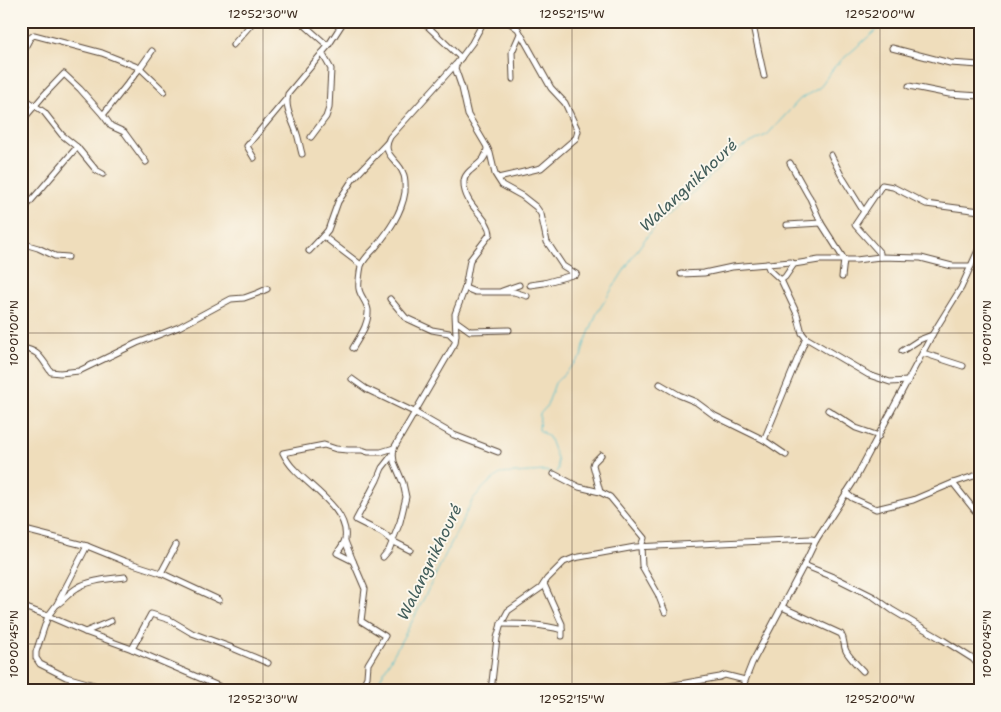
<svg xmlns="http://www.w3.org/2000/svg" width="1001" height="712" font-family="'Shantell Sans',sans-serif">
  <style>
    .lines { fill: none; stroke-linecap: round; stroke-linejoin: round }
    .stream { stroke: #53c0cd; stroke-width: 1 }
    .minor-casing { stroke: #564536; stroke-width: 7 }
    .minor { stroke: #fff; stroke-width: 5 }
    .ticks { fill: none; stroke: #3b2a1e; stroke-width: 1; stroke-opacity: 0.45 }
    .labels { text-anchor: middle; stroke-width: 4; stroke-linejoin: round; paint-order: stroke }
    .water-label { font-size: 16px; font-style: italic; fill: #435e5b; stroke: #fbf7ec }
    .neatline { fill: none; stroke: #3b2a1e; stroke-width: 2 }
    .ticks-label { font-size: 12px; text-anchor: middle; fill: #3b2a1e }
  </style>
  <rect width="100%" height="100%" fill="#fbf7ec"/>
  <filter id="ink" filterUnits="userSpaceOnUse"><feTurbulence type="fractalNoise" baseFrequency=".02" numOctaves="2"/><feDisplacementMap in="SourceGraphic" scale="10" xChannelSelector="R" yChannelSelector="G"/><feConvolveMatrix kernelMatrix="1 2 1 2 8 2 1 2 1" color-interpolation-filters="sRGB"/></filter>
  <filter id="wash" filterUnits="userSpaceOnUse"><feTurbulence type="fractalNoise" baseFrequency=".0096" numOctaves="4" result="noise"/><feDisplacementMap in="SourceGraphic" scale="20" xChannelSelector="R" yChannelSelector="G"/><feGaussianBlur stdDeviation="1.12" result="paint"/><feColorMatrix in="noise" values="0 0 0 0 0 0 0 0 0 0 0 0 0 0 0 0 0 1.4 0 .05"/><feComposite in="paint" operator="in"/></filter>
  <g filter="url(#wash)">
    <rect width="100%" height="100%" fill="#efddbb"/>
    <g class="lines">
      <!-- stream -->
      <g class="stream">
        <path d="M 556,472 L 558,469 L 557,458 L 549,437 L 539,430 L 540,414 L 547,406 L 555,383 L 581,357 L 584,345 L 597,313 L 635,253 L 651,231 L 741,148 L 768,134 L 800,99 L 819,88 L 835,66 L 883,24 L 888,21"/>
        <path d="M 373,691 L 414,618 L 473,499 L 486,485 L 500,474 L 545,471 L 553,473"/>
      </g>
    </g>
  </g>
  <g filter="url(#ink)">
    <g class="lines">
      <defs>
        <g id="minor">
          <path d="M 300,21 L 328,46"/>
          <path d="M 422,21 L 461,58"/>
          <path d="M 752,21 L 764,76"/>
          <path d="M 233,45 L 254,21"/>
          <path d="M 892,48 L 950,63 L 980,65"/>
          <path d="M 21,55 L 30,38 L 34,35 L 102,53 L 140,68 L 164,91"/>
          <path d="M 513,79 L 512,52 L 520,34"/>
          <path d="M 909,86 L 949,94 L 980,96"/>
          <path d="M 21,96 L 44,112 L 62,135 L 77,147 L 96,170 L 103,174"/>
          <path d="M 103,115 L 111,126 L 124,132 L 146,162"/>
          <path d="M 21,122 L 44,95 L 64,74 L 80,89 L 103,115 L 140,68 L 152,51"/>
          <path d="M 311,137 L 326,117 L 329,108 L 331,69 L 322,53"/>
          <path d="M 487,147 L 490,153 L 495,174 L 502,185 L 522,196 L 536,207 L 541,214 L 547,242 L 563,266 L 576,274"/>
          <path d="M 302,154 C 300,147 299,140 297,134 C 293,121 284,108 288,94 L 328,46 L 344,21"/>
          <path d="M 831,155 L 841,175 L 864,212"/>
          <path d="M 254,158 L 247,146 L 287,98"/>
          <path d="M 790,163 L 808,195 L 810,198 L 821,223 L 842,256 L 844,260 L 842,277"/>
          <path d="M 498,178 L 541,168 L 576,138 L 578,131 L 565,103 L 551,88 L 518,29 L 507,21"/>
          <path d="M 21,218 L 24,209 L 77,147"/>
          <path d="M 787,225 L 821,223"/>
          <path d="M 323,236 L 361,265"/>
          <path d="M 21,243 L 38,248 L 55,256 L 68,257"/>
          <path d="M 309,251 L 323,236 L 328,230 L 338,202 L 353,179 L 387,143"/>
          <path d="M 880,257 L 880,253 L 855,225 L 882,185 L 893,187 L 926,204 L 980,211"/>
          <path d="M 681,274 L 704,273 L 732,267 L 791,262 L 794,264 L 819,260 L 856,260 L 880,257 L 921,258 L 952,266 L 971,266"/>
          <path d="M 781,280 L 785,277 L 794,264"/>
          <path d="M 530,285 L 544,283 L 576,274"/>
          <path d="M 465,288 L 475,292 L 514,292 L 527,296"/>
          <path d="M 502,291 L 519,285"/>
          <path d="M 390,299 L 406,318 L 432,330 L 449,333 L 455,339"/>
          <path d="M 456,321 L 470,331 L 509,330"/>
          <path d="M 806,338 L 869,375 L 890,382 L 908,381"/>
          <path d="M 21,348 C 39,350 41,358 51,372 L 60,373 L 79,371 L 137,343 L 156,336 L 179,327 L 231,299 L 244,298 L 258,293 L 267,289"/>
          <path d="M 353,348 C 360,336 369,324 368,310 C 367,302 360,296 359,289 C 358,285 360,271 361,266 C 363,260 370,253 375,248 C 388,232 402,213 405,192 C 405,186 406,178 403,173 C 398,159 380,155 390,137 L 455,65"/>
          <path d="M 902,351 L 919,340 L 932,335"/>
          <path d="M 923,353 L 963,366"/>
          <path d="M 352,379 L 366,389 L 414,412 L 454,435 L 498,452"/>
          <path d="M 660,384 L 679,395 L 696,402 L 715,416 L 764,440 L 786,455"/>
          <path d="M 828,410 L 856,428 L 879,436"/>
          <path d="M 764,440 L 806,338 L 802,333 L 797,314 L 781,280 L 769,269 L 767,264"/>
          <path d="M 393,454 L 382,468 L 377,480 L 356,520 L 382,533 L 392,541 L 410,550"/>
          <path d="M 554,474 L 579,487 L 600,492 L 610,497 L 644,538 L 641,546 L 642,566 L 658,594 L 665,612"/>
          <path d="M 953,483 L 980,517"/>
          <path d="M 600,492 L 593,465 L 594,462 L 601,455"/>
          <path d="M 846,493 L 852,498 L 876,509 L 913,500 L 953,483 L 980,474"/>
          <path d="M 21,529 L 87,546"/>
          <path d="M 345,541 L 353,561"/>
          <path d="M 383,557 L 389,550 L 400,522 L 406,497 L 403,483 L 394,462 L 393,454 L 394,448 L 455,343 L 456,335 L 455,314 L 465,288 L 470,260 L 490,234 C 489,216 463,206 464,182 C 464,168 488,165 487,147 L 468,115 L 462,88 L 455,68 L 457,63 L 472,43 L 484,21"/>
          <path d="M 804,565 L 838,579 L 874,597 L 892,610 L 943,640 L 973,659 L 980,667"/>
          <path d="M 161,573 L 176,545"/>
          <path d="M 544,584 L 562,624 L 562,636"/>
          <path d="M 58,604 C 65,599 70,592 77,588 C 89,580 111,579 125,577"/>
          <path d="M 21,606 L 48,616 L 85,632 L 132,649 L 230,691"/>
          <path d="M 782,607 L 841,634 C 845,640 843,645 846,651 C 850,658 857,665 863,671"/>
          <path d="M 501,624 C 521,624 542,624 562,630"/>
          <path d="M 85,632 L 111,621"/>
          <path d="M 132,649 L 151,614 L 170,620 L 192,633 L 230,647 L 268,663"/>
          <path d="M 112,691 L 112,690 L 66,677 L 40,664 L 36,658 L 36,652 L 48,616 L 57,604 L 87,546 L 124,561 L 161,573 L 219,600"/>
          <path d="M 360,691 L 367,677 L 368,664 L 385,636 L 361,621 L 365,589 L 353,561 L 337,553 C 340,549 344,544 345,539 C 350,511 310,487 294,469 C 290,465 286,459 283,453 L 324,445 L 336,449 L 348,450 L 362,450 L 368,452 L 381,452 L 394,448"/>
          <path d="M 491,691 L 497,638 L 501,624 L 508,611 L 541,588 L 547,579 L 564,562 L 574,558 L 635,547 L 811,539 L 816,540"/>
          <path d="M 640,691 L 720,677 L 725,675 L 745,680"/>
          <path d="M 741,691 L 752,663 L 804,565 L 816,540 L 854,481 L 932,335 L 961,288 L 980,246"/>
        </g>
      </defs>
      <!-- minor casing -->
      <use href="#minor" class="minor-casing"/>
      <!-- minor -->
      <use href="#minor" class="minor"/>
    </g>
  </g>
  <!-- ticks -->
  <path class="ticks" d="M 263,21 L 263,691M 572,21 L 572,691M 880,21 L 880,691M 21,22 L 980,22M 21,333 L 980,333M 21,644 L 980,644"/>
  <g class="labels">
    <!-- water labels -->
    <g class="water-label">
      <text transform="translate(688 185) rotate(-43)" y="6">Walangnikhouré</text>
      <text transform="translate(429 562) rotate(-64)" y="6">Walangnikhouré</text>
    </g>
  </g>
  <!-- margin -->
  <rect width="1001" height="712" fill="none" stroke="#fbf7ec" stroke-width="55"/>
  <rect x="28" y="28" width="946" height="656" class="neatline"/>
  <g class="ticks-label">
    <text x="263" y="18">12°52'30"W</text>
    <text x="572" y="18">12°52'15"W</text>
    <text x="880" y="18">12°52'00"W</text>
    <text transform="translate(14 333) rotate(-90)" y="4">10°01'00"N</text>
    <text transform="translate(987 333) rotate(-90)" y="4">10°01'00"N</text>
    <text transform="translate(14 644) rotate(-90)" y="4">10°00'45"N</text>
    <text transform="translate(987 644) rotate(-90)" y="4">10°00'45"N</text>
    <text x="263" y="703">12°52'30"W</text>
    <text x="572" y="703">12°52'15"W</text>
    <text x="880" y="703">12°52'00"W</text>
  </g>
</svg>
